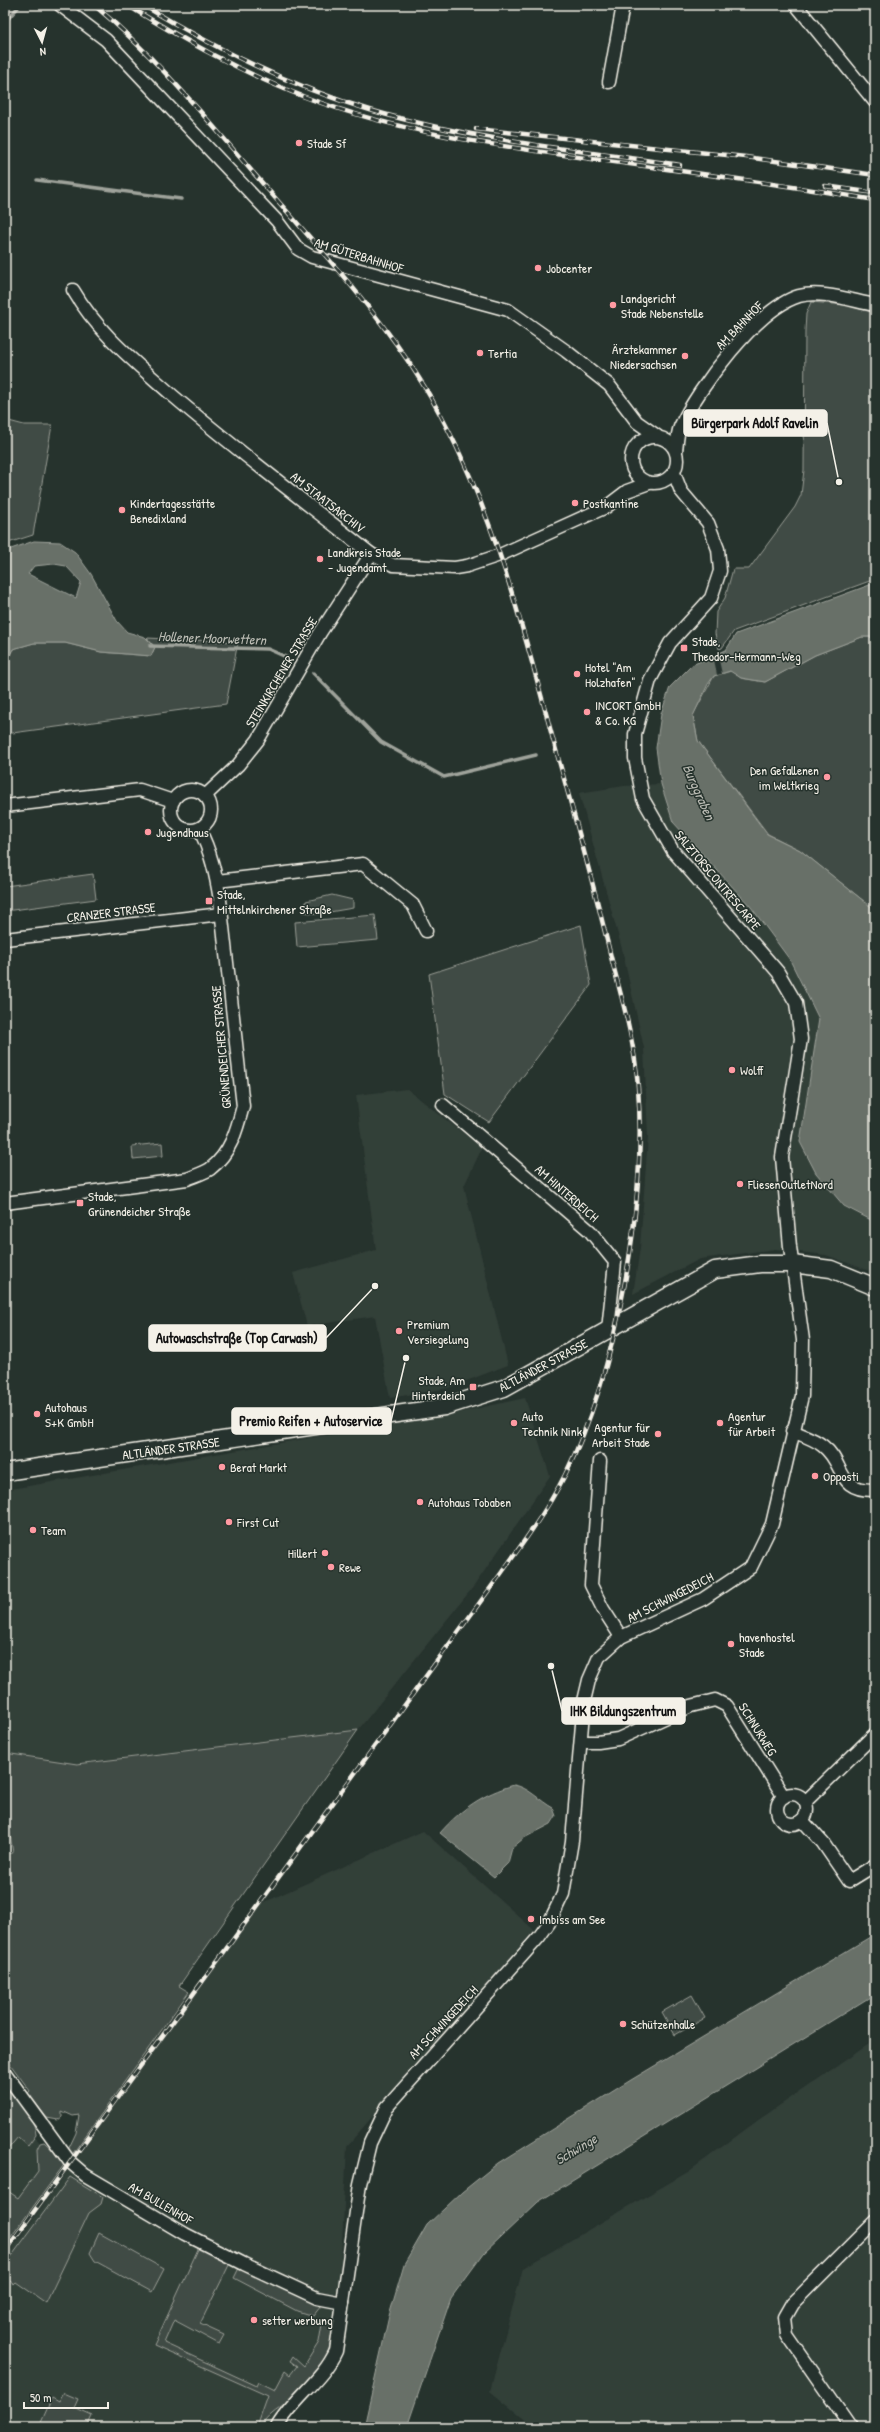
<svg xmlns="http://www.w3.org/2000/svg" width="880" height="2432" font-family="'Patrick Hand',sans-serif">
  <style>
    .built { fill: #333f39 }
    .green { fill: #414b45; stroke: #9a9e96 }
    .water { fill: #676f68; stroke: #9fa39b; fill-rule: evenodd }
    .pier { fill: #26332d }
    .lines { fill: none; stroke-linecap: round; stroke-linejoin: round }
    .stream { stroke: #9fa39b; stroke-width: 3.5 }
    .street-casing { stroke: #f4f1e8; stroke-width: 15 }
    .secondary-casing { stroke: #f4f1e8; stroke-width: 19 }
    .street { stroke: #26332d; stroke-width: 12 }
    .secondary { stroke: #26332d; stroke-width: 16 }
    .rail-casing { stroke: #f4f1e8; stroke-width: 4.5 }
    .rail { stroke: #26332d; stroke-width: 3; stroke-dasharray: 9; stroke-linecap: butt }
    .poi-dot { fill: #ff9aa2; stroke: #26332d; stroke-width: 1.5 }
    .labels { text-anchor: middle; stroke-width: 3; stroke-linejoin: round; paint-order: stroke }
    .poi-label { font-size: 13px; fill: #f4f1e8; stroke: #26332d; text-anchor: start }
    .street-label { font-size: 13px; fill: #f4f1e8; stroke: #26332d }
    .water-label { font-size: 14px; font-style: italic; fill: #bcbdb5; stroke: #26332d }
    .leader { fill: none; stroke: #f4f1e8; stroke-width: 1.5 }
    .callout-dot { fill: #f4f1e8; stroke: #26332d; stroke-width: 1.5 }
    .callout { fill: #f4f1e8; stroke: #f4f1e8; stroke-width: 1.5 }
    .callout-label { font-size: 14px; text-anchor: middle; font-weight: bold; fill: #111 }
  </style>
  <rect width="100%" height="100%" fill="#26332d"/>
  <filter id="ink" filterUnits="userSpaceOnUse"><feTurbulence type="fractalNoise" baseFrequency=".025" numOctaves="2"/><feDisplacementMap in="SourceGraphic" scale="8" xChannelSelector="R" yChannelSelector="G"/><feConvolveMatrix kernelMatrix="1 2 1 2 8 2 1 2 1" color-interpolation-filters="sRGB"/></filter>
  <g filter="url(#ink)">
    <!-- built -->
    <g class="built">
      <path d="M 661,784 L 673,822 L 751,907 L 790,960 L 819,1019 L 800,1142 L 844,1206 L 875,1222 L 875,1273 L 826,1255 L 775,1249 L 700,1259 L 633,1294 L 640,1248 L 648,1137 L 644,1048 L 622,949 L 579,793 L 624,786 Z"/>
      <path d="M 407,1089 L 482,1148 L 464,1186 L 508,1365 L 448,1388 L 390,1398 L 375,1316 L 307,1326 L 293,1273 L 376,1250 L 356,1095 Z"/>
      <path d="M 525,1398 L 550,1476 L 474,1586 L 358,1730 L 77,1764 L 5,1753 L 5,1490 L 456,1413 Z"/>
      <path d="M 423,1831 L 534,1930 L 347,2146 L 339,2303 L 334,2333 L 316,2371 L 272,2427 L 5,2427 L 5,2258 L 258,1905 Z"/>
      <path d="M 875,2040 L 875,2427 L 534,2427 L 490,2391 L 523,2268 L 688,2172 L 757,2121 Z"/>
      <path d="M 5,2095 L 33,2135 L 53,2157 L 5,2231 Z"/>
    </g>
    <!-- green -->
    <g class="green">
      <path d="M 811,302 L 846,305 L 875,313 L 875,579 L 734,631 L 722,648 L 719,649 L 715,634 L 716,612 L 725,598 L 733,569 L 749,569 L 795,507 L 801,495 L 804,470 L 805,331 L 806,314 Z"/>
      <path d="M 5,420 L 24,425 L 52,425 L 33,535 L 5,544 Z"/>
      <path d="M 862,637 L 875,637 L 875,910 L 800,850 L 768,834 L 698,741 L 693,715 L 714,676 L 731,671 L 741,678 L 765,682 L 815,655 Z"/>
      <path d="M 147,638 L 238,642 L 226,704 L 5,734 L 5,664 L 13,649 L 34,643 L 65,643 L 101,652 L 151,656 L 155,647 Z"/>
      <path d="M 93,874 L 96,899 L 5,911 L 5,886 Z"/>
      <path d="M 332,895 L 353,900 L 353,908 L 318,914 L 303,912 L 306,901 Z"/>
      <path d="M 375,915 L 378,940 L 297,947 L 295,922 Z"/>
      <path d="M 581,925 L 591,985 L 489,1122 L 445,1094 L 429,974 Z"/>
      <path d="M 162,1143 L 163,1156 L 133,1159 L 132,1146 Z"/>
      <path d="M 358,1730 L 179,1986 L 189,1992 L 71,2156 L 67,2152 L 76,2133 L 79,2115 L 73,2116 L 62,2111 L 62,2117 L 58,2120 L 47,2118 L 28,2093 L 30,2091 L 5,2057 L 5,1854 L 13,1853 L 5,1802 L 5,1753 L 77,1764 Z"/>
      <path d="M 692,1995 L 705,2018 L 675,2035 L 662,2012 Z"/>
      <path d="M 5,2089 C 19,2096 35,2119 36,2135 L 28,2146 L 18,2137 L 8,2149 L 5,2147 Z"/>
      <path d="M 44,2142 L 66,2162 L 5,2245 L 5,2189 L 18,2198 L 38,2171 L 37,2149 L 40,2143 Z"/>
      <path d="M 70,2177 L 103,2197 L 101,2204 L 89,2213 L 46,2303 L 16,2282 L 14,2284 L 7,2279 L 5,2281 L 5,2265 Z"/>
      <path d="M 99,2233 L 164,2269 L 152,2292 L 95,2261 L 90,2253 Z"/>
      <path d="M 199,2247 L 230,2263 L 200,2324 L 224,2335 L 219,2344 L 174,2320 L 164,2343 L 257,2386 L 259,2382 L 275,2390 L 285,2371 L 290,2375 L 297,2366 L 290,2361 L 293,2356 L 304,2366 L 319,2342 L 322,2324 L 334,2323 C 336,2351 307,2388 286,2404 C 277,2410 266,2417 261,2427 L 257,2427 L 268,2396 L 154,2345 Z"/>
      <path d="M 239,2268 L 321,2306 L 313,2316 L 297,2311 L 234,2278 Z"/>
      <path d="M 64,2393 L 78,2399 L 74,2408 L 92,2416 L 87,2427 L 39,2427 L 52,2398 L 59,2402 Z"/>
    </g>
    <!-- water -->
    <g class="water">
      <path d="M 34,541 L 60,542 L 75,552 L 91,574 L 117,621 L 127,632 L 145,637 L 155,647 L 151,656 L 101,652 L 65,643 L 34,643 L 13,649 L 5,664 L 5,551 ZM 54,564 L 66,566 L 81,582 L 76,598 L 28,574 L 34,566 Z"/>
      <path d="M 875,583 L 875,637 L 862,637 L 815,655 L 765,682 L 741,678 L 730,671 L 714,676 L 708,684 L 693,716 L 698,741 L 767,834 L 800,850 L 875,910 L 875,1222 L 844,1206 L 816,1173 L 800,1142 L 819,1019 L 790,960 L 751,907 L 673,822 L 661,784 L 656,748 L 661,714 L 670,687 L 692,665 L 726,650 L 736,634 Z"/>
      <path d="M 514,1785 C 528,1787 540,1801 553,1808 L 556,1816 L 551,1824 L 524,1838 L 512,1848 L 508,1863 L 494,1877 L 440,1833 C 462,1808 483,1794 514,1785 Z"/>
      <path d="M 875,1934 L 875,1994 L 538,2202 L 484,2253 L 451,2298 L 407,2427 L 364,2427 L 389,2316 L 404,2265 L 427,2225 L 462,2192 L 498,2163 L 631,2080 Z"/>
    </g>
    <!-- pier -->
    <path class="pier" d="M 717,651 L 722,674 L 717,675 L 713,654 Z"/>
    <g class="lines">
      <!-- stream -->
      <g class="stream">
        <path d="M 5,22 L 20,5"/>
        <path d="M 37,180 L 181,199"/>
        <path d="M 150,646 L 268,649 L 286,657"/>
        <path d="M 313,673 L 381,742 L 444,777 L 536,755"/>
      </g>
      <defs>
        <g id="street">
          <path d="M 60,5 L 106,40 L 277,221 L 298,249 L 312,257 L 508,310 L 566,351 L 609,385 L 637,422 L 657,436"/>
          <path d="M 796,5 L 875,102"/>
          <path d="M 609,82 L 623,5"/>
          <path d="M 73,290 C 98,333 135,362 172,395 C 236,450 304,501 371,554 L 393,565 L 455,568 L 467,566 L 500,555 L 606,507 L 627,491 L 649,483"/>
          <circle cx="654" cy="460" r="23"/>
          <path d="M 676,451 C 677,444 677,434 680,427 C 698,388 758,308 799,296 C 822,290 852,301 875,305"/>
          <circle cx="191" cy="810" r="20"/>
          <path d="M 205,796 L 238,765 L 258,740 L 320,633 L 371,554"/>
          <path d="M 5,806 L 140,790 L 173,801"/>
          <path d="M 217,881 L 363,864 L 413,905 L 426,931"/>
          <path d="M 5,939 L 221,914"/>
          <path d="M 443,1105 L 590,1231 L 615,1262 L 608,1330"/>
          <path d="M 5,1203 L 187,1179 C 194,1176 204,1173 210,1169 C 231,1153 237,1129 243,1106 L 220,900 C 216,876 211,851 199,829"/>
          <path d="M 792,1431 C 802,1435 815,1439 823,1446 C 846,1464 835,1491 875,1490"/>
          <path d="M 600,1461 L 591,1585 L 603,1609 L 621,1637"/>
          <path d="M 582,1742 L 598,1742 L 618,1739 L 691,1706 L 715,1700 L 727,1706 L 784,1797"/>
          <circle cx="792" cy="1809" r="15"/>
          <path d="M 805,1802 L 875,1734"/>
          <path d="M 802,1820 L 823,1843 L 849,1881 L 875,1865"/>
          <path d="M 5,2073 L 70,2162 L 85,2175 L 185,2234 L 244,2264 L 317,2298 L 343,2303"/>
          <path d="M 277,2427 C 293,2399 323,2380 336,2351 L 360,2184 L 370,2143 L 387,2107 L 539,1937 L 549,1923 L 563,1894 L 572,1841 L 584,1701 L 589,1680 L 599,1657 L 621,1637 L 703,1599 L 751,1567 L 772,1524 L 802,1396 L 803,1340 L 790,1247 L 782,1157 L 801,1039 L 796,1003 L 778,972 L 673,851 L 643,799 L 635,758 L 635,734 L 650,680 L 670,643 L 711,598 L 720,571 L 718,549 L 708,523 L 681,491 L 674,473"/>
          <path d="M 851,2427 L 787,2335 L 785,2317 L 793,2303 L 875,2221"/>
        </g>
        <path id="secondary" d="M 5,1472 L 444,1407 L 504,1388 L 715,1270 L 760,1264 L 792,1264 L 831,1269 L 875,1287"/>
      </defs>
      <!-- street casing -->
      <use href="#street" class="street-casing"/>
      <!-- secondary casing -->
      <use href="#secondary" class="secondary-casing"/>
      <!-- street -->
      <use href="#street" class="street"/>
      <!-- secondary -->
      <use href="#secondary" class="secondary"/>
      <defs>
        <g id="rail">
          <path d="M 127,5 C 184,40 242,73 305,97 C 402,134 505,147 607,161 C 697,173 786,185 875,200"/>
          <path d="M 143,5 C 215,48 289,86 370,110 C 471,140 577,150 680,165"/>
          <path d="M 476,129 L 746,157 L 875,175"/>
          <path d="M 825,186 L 875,193"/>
          <path d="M 5,2251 L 497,1579 C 521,1546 546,1512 565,1475 C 617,1371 647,1203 638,1087 C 635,1043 622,999 611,957 C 594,885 574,814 554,743 C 521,621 490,495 424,386 C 381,315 324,254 270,192 C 213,127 160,60 94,5"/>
        </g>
      </defs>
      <!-- rail casing -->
      <use href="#rail" class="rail-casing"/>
      <!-- rail -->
      <use href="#rail" class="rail"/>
    </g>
  </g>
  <!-- markers -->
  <g class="poi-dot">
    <circle cx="299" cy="143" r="4"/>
    <circle cx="538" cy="268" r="4"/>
    <circle cx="613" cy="305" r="4"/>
    <circle cx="480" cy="353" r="4"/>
    <circle cx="685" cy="356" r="4"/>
    <circle cx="575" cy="503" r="4"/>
    <circle cx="122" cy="510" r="4"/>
    <circle cx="320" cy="559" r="4"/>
    <rect x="680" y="644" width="8" height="8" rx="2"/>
    <circle cx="577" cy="674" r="4"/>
    <circle cx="587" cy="712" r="4"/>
    <circle cx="827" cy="777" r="4"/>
    <circle cx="148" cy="832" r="4"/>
    <rect x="205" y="897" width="8" height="8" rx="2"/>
    <circle cx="732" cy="1070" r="4"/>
    <circle cx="740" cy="1184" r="4"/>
    <rect x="76" y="1199" width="8" height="8" rx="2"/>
    <circle cx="399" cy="1331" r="4"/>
    <rect x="469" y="1383" width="8" height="8" rx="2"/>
    <circle cx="37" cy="1414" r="4"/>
    <circle cx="514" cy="1423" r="4"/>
    <circle cx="720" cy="1423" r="4"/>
    <circle cx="658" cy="1434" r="4"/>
    <circle cx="222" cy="1467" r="4"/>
    <circle cx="815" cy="1476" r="4"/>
    <circle cx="420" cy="1502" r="4"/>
    <circle cx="229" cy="1522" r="4"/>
    <circle cx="33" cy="1530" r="4"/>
    <circle cx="325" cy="1553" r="4"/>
    <circle cx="331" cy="1567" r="4"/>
    <circle cx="731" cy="1644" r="4"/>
    <circle cx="531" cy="1919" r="4"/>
    <circle cx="623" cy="2024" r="4"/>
    <circle cx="254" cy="2320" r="4"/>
  </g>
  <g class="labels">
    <!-- poi labels -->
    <g class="poi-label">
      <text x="307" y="148">Stade Sf</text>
      <text x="546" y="273">Jobcenter</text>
      <text x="621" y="303">Landgericht<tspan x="621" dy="15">Stade Nebenstelle</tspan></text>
      <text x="677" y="354" text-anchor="end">Ärztekammer<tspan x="677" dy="15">Niedersachsen</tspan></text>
      <text x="488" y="358">Tertia</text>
      <text x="130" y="508">Kindertagesstätte<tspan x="130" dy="15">Benedixland</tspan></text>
      <text x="583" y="508">Postkantine</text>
      <text x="328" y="557">Landkreis Stade<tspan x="328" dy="15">- Jugendamt</tspan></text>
      <text x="692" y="646">Stade,<tspan x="692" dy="15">Theodor-Hermann-Weg</tspan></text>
      <text x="585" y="672">Hotel "Am<tspan x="585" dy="15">Holzhafen"</tspan></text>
      <text x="595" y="710">INCORT GmbH<tspan x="595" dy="15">&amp; Co. KG</tspan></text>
      <text x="819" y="775" text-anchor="end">Den Gefallenen<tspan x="819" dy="15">im Weltkrieg</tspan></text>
      <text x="156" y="837">Jugendhaus</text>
      <text x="217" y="899">Stade,<tspan x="217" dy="15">Mittelnkirchener Straße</tspan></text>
      <text x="740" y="1075">Wolff</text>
      <text x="748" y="1189">FliesenOutletNord</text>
      <text x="88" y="1201">Stade,<tspan x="88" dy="15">Grünendeicher Straße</tspan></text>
      <text x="407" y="1329">Premium<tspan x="407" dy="15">Versiegelung</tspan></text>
      <text x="465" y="1385" text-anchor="end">Stade, Am<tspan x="465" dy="15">Hinterdeich</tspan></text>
      <text x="45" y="1412">Autohaus<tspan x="45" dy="15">S+K GmbH</tspan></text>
      <text x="522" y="1421">Auto<tspan x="522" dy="15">Technik Nink</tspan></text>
      <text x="728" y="1421">Agentur<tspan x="728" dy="15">für Arbeit</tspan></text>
      <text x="650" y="1432" text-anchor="end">Agentur für<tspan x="650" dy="15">Arbeit Stade</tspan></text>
      <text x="230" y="1472">Berat Markt</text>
      <text x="823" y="1481">Opposti</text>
      <text x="428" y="1507">Autohaus Tobaben</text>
      <text x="237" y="1527">First Cut</text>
      <text x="41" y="1535">Team</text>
      <text x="317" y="1558" text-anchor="end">Hillert</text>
      <text x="339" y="1572">Rewe</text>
      <text x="739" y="1642">havenhostel<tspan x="739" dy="15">Stade</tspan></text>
      <text x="539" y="1924">Imbiss am See</text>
      <text x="631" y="2029">Schützenhalle</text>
      <text x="262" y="2325">setter werbung</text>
    </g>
    <!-- street labels -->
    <g class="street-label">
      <text transform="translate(359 255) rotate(17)" y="5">AM GÜTERBAHNHOF</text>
      <text transform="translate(739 325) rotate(-46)" y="5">AM BAHNHOF</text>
      <text transform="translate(328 502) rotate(38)" y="5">AM STAATSARCHIV</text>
      <text transform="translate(281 672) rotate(-59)" y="5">STEINKIRCHENER STRASSE</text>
      <text transform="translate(718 880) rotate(50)" y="5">SALZTORSCONTRESCARPE</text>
      <text transform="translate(111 912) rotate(-7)" y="5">CRANZER STRASSE</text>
      <text transform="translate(221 1047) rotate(-95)" y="5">GRÜNENDEICHER STRASSE</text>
      <text transform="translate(567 1193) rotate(41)" y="5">AM HINTERDEICH</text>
      <text transform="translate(543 1365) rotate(-28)" y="5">ALTLÄNDER STRASSE</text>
      <text transform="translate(171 1448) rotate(-8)" y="5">ALTLÄNDER STRASSE</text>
      <text transform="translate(670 1597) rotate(-27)" y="5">AM SCHWINGEDEICH</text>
      <text transform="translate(758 1729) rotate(58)" y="5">SCHNURWEG</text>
      <text transform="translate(443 2022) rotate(-47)" y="5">AM SCHWINGEDEICH</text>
      <text transform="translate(161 2203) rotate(30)" y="5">AM BULLENHOF</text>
    </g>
    <!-- water labels -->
    <g class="water-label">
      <text transform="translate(212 638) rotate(2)" y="5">Hollener Moorwettern</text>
      <text transform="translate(699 792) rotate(66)" y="5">Burggraben</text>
      <text transform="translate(576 2149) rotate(-31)" y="5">Schwinge</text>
    </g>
  </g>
  <!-- callouts -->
  <path class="leader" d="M839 482L827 423M375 1286L326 1338M406 1358L391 1421M551 1666L562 1711"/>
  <g class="callout-dot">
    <circle cx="839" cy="482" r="4"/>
    <circle cx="375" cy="1286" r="4"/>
    <circle cx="406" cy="1358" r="4"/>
    <circle cx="551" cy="1666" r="4"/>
  </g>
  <g class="callout">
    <rect x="684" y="410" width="143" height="26" rx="4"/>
    <rect x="149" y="1325" width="177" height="26" rx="4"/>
    <rect x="232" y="1408" width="159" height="26" rx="4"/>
    <rect x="562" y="1698" width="123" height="26" rx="4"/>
  </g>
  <g class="callout-label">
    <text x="755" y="428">Bürgerpark Adolf Ravelin</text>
    <text x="237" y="1343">Autowaschstraße (Top Carwash)</text>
    <text x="311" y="1426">Premio Reifen + Autoservice</text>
    <text x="623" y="1716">IHK Bildungszentrum</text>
  </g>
  <!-- margin -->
  <rect width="880" height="2432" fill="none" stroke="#26332d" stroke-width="20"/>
  <rect x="10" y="10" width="860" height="2412" fill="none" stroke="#f4f1e8" stroke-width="1.5" filter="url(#ink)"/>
  <!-- north arrow -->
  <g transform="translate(42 42) rotate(174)" stroke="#26332d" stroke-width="3" paint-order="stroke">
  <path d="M0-3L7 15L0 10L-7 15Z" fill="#f4f1e8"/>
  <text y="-6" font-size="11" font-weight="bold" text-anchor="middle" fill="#f4f1e8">N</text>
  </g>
  <!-- scale -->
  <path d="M24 2402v6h84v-6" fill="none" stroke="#f4f1e8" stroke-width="2"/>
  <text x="30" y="2402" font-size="12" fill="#f4f1e8" stroke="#26332d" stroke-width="3" paint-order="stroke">50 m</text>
</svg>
